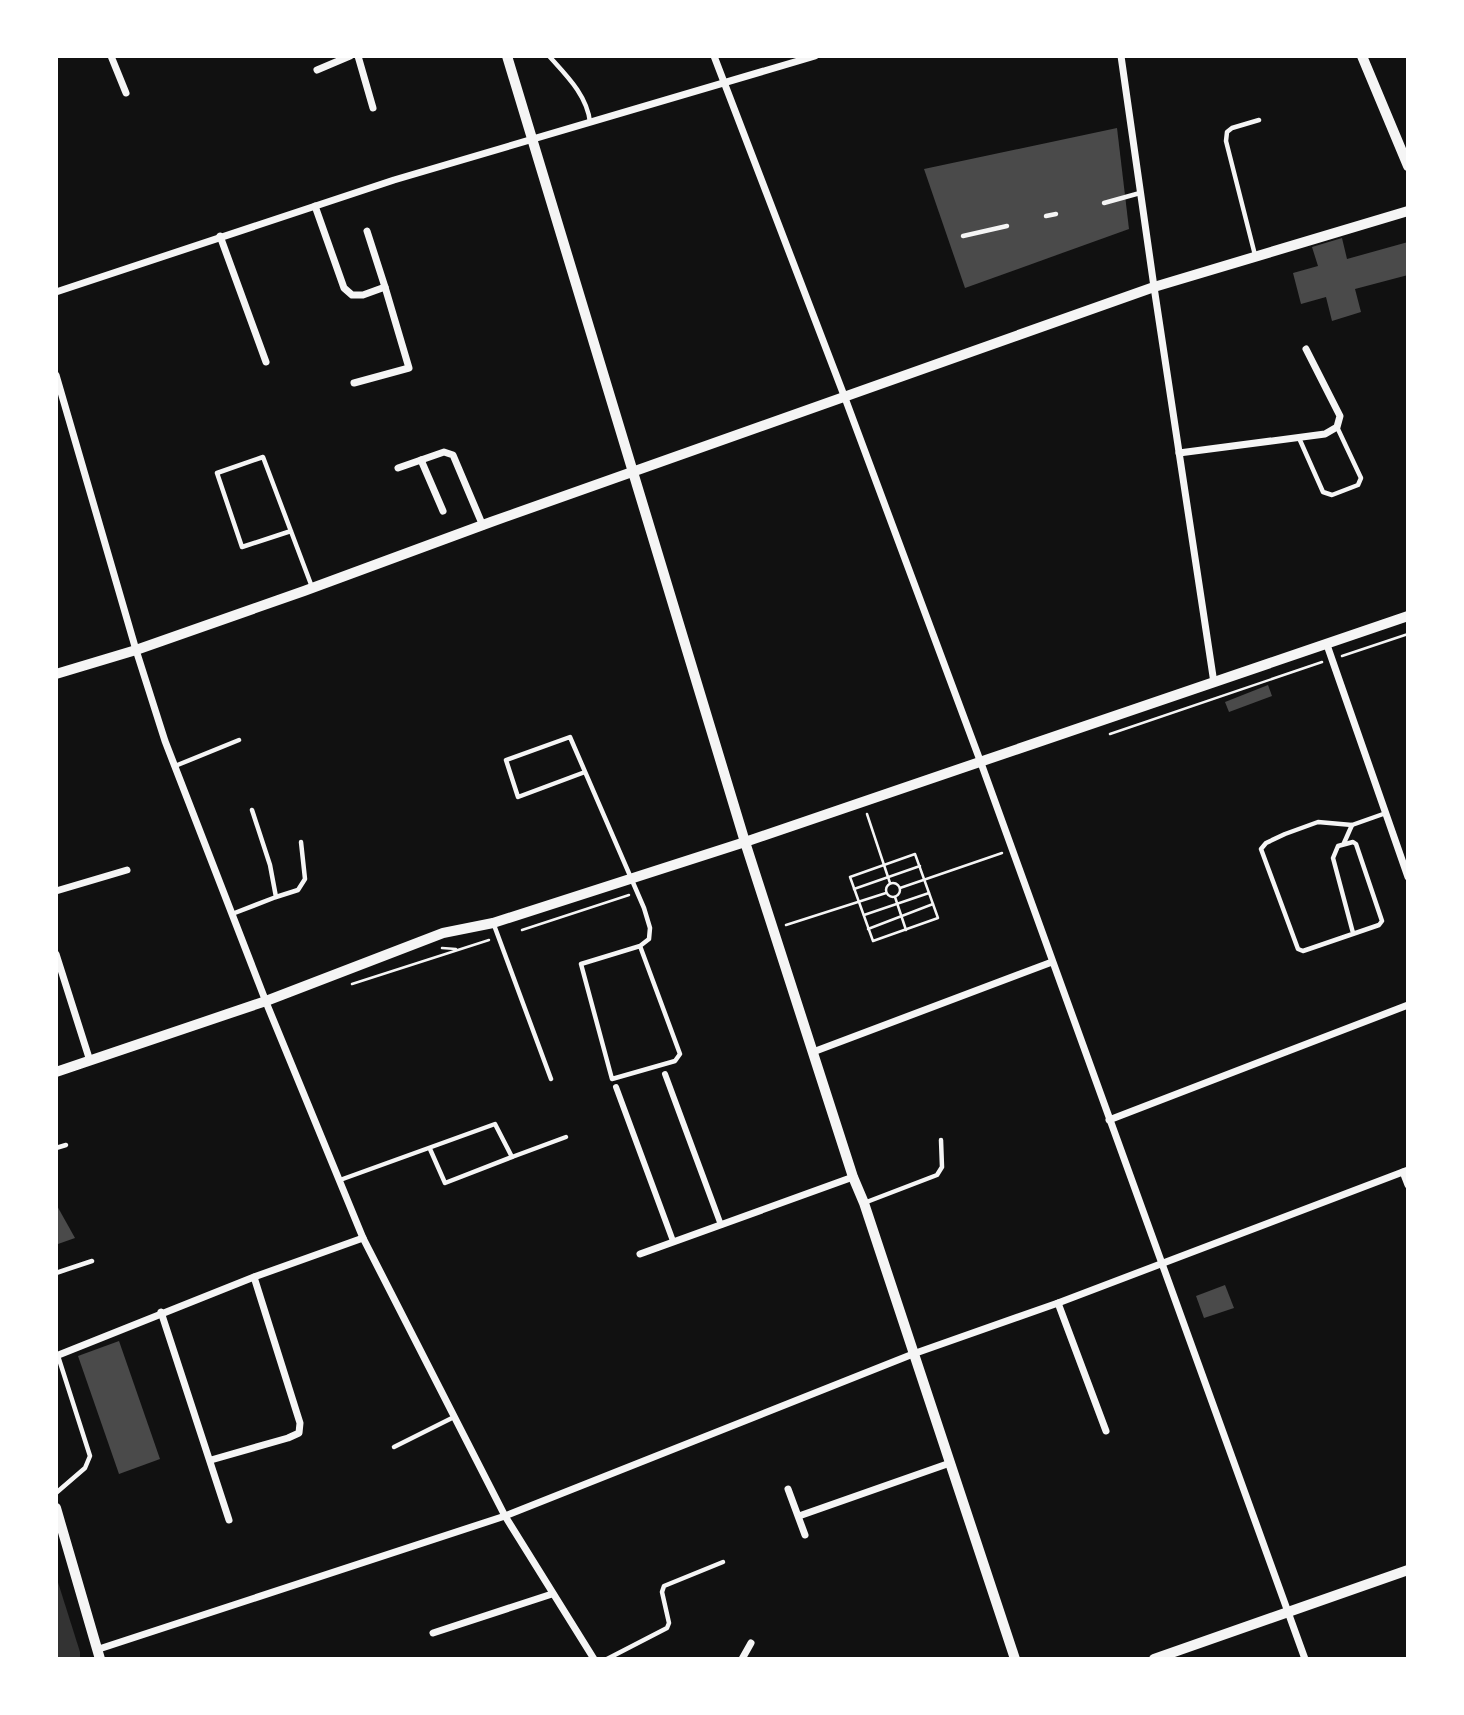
<svg xmlns="http://www.w3.org/2000/svg" width="1464" height="1715" font-family="'Asap Condensed',sans-serif">
  <style>
    .water { fill: #333 }
    .building { fill: #4a4a4a }
    .lines { fill: none; stroke-linecap: round; stroke-linejoin: round }
    .path { stroke: #f5f5f5; stroke-width: 2.5 }
    .service { stroke: #f5f5f5; stroke-width: 4.5 }
    .pedestrian { stroke: #f5f5f5; stroke-width: 6 }
    .minor { stroke: #f5f5f5; stroke-width: 7 }
    .tertiary { stroke: #f5f5f5; stroke-width: 10 }
    .secondary { stroke: #f5f5f5; stroke-width: 10 }
  </style>
  <rect width="100%" height="100%" fill="#111"/>
  <!-- water -->
  <path class="water" d="M 56,1576 L 80,1652 L 80,1659 L 56,1659 Z"/>
  <!-- building -->
  <g class="building">
    <path d="M 1117,128 L 1129,229 L 965,288 L 924,169 Z"/>
    <path d="M 1342,238 L 1347,259 L 1408,242 L 1408,275 L 1355,289 L 1361,312 L 1332,321 L 1326,297 L 1301,304 L 1293,273 L 1318,266 L 1312,247 Z"/>
    <path d="M 1268,685 L 1272,696 L 1229,712 L 1225,702 Z"/>
    <path d="M 56,1204 L 75,1238 L 58,1244 L 56,1238 Z"/>
    <path d="M 1225,1285 L 1234,1308 L 1204,1318 L 1196,1296 Z"/>
    <path d="M 119,1341 L 160,1459 L 119,1474 L 78,1356 Z"/>
  </g>
  <g class="lines">
    <!-- path -->
    <g class="path">
      <path d="M 1342,656 L 1408,634"/>
      <path d="M 1110,734 L 1322,662"/>
      <path d="M 867,814 L 890,883"/>
      <path d="M 915,854 L 938,918 L 873,941 L 850,877 Z"/>
      <circle cx="893" cy="890" r="7"/>
      <path d="M 900,888 L 1002,853"/>
      <path d="M 854,889 L 920,866"/>
      <path d="M 895,897 L 906,930"/>
      <path d="M 864,915 L 929,893"/>
      <path d="M 786,925 L 886,893"/>
      <path d="M 868,929 L 933,904"/>
      <path d="M 522,930 L 629,895"/>
      <path d="M 442,948 L 456,949"/>
      <path d="M 352,984 L 489,940"/>
    </g>
    <!-- service -->
    <g class="service">
      <path d="M 549,56 C 566,75 587,95 590,122"/>
      <path d="M 1104,203 L 1140,193"/>
      <path d="M 1046,216 L 1056,214"/>
      <path d="M 963,236 L 1007,226"/>
      <path d="M 1255,255 L 1226,141 L 1227,132 L 1232,128 L 1259,120"/>
      <path d="M 1299,438 L 1323,492 L 1332,495 L 1358,485 L 1361,478 L 1337,427"/>
      <path d="M 291,531 L 242,547 L 217,473 L 263,457 L 312,587"/>
      <path d="M 175,766 L 239,740"/>
      <path d="M 585,772 L 518,797 L 506,760 L 570,737 L 644,908 L 650,928 L 649,939 L 640,946 L 581,964 L 612,1079 L 675,1061 L 680,1054 L 640,946"/>
      <path d="M 1344,843 L 1352,825"/>
      <path d="M 276,897 L 298,890 L 305,879 L 301,842"/>
      <path d="M 232,914 L 276,897 L 270,865 L 252,810"/>
      <path d="M 494,925 L 551,1079"/>
      <path d="M 1353,933 L 1333,858 L 1338,846 L 1353,842 L 1356,844 L 1382,921 L 1379,925 L 1303,951 L 1298,949 L 1261,849 L 1266,843 L 1285,834 L 1318,822 L 1352,825 L 1386,813"/>
      <path d="M 56,1148 L 66,1145"/>
      <path d="M 512,1157 L 566,1137"/>
      <path d="M 340,1180 L 495,1124 L 512,1157 L 445,1183 L 430,1149"/>
      <path d="M 864,1203 L 937,1175 L 942,1167 L 941,1140"/>
      <path d="M 56,1273 L 92,1261"/>
      <path d="M 394,1447 L 454,1417"/>
      <path d="M 56,1493 L 85,1468 L 90,1456 L 58,1356"/>
      <path d="M 607,1659 L 667,1628 L 669,1623 L 662,1592 L 664,1586 L 723,1562"/>
    </g>
    <!-- pedestrian -->
    <g class="pedestrian">
      <path d="M 665,1074 L 721,1225"/>
      <path d="M 616,1087 L 673,1241"/>
    </g>
    <!-- minor -->
    <g class="minor">
      <path d="M 111,56 L 126,93"/>
      <path d="M 358,56 L 373,108"/>
      <path d="M 714,56 L 845,398 L 981,763 L 1305,1659"/>
      <path d="M 1121,56 L 1154,287 L 1214,683"/>
      <path d="M 317,70 L 350,56"/>
      <path d="M 315,206 L 344,288 L 352,295 L 363,295 L 385,287 L 367,231"/>
      <path d="M 220,236 L 266,362"/>
      <path d="M 56,292 L 394,180 L 815,56"/>
      <path d="M 56,375 L 136,650 L 165,741 L 268,1007 L 363,1238 L 505,1516 L 594,1659"/>
      <path d="M 354,383 L 409,368 L 385,287"/>
      <path d="M 1179,453 L 1325,434 L 1337,427 L 1340,416 L 1306,349"/>
      <path d="M 421,460 L 443,511"/>
      <path d="M 398,468 L 444,452 L 453,455 L 483,526"/>
      <path d="M 1327,645 L 1408,877"/>
      <path d="M 56,891 L 127,870"/>
      <path d="M 56,954 L 90,1061"/>
      <path d="M 813,1052 L 1052,962"/>
      <path d="M 1109,1120 L 1408,1005"/>
      <path d="M 1403,1172 L 1408,1185"/>
      <path d="M 640,1254 L 853,1177"/>
      <path d="M 1058,1303 L 1106,1431"/>
      <path d="M 161,1312 L 229,1520"/>
      <path d="M 56,1356 L 254,1277 L 363,1238"/>
      <path d="M 211,1460 L 288,1438 L 299,1433 L 300,1423 L 254,1277"/>
      <path d="M 788,1489 L 805,1535"/>
      <path d="M 799,1516 L 950,1463"/>
      <path d="M 433,1633 L 552,1594"/>
      <path d="M 99,1649 L 505,1516 L 913,1354 L 1058,1303 L 1408,1170"/>
      <path d="M 742,1659 L 751,1643"/>
    </g>
    <!-- tertiary -->
    <g class="tertiary">
      <path d="M 507,56 L 745,842 L 853,1177 L 864,1203 L 1015,1659"/>
      <path d="M 1362,56 L 1408,166"/>
      <path d="M 56,674 L 136,650 L 304,591 L 491,522 L 1154,287 L 1408,211"/>
      <path d="M 1154,1659 L 1408,1570"/>
    </g>
    <!-- secondary -->
    <g class="secondary">
      <path d="M 56,1072 L 266,1001 L 443,933 L 493,923 L 745,842 L 1408,616"/>
      <path d="M 56,1508 L 100,1659"/>
    </g>
  </g>
  <!-- border -->
  <rect width="1464" height="1715" fill="none" stroke="#ffffff" stroke-width="116"/>
</svg>
